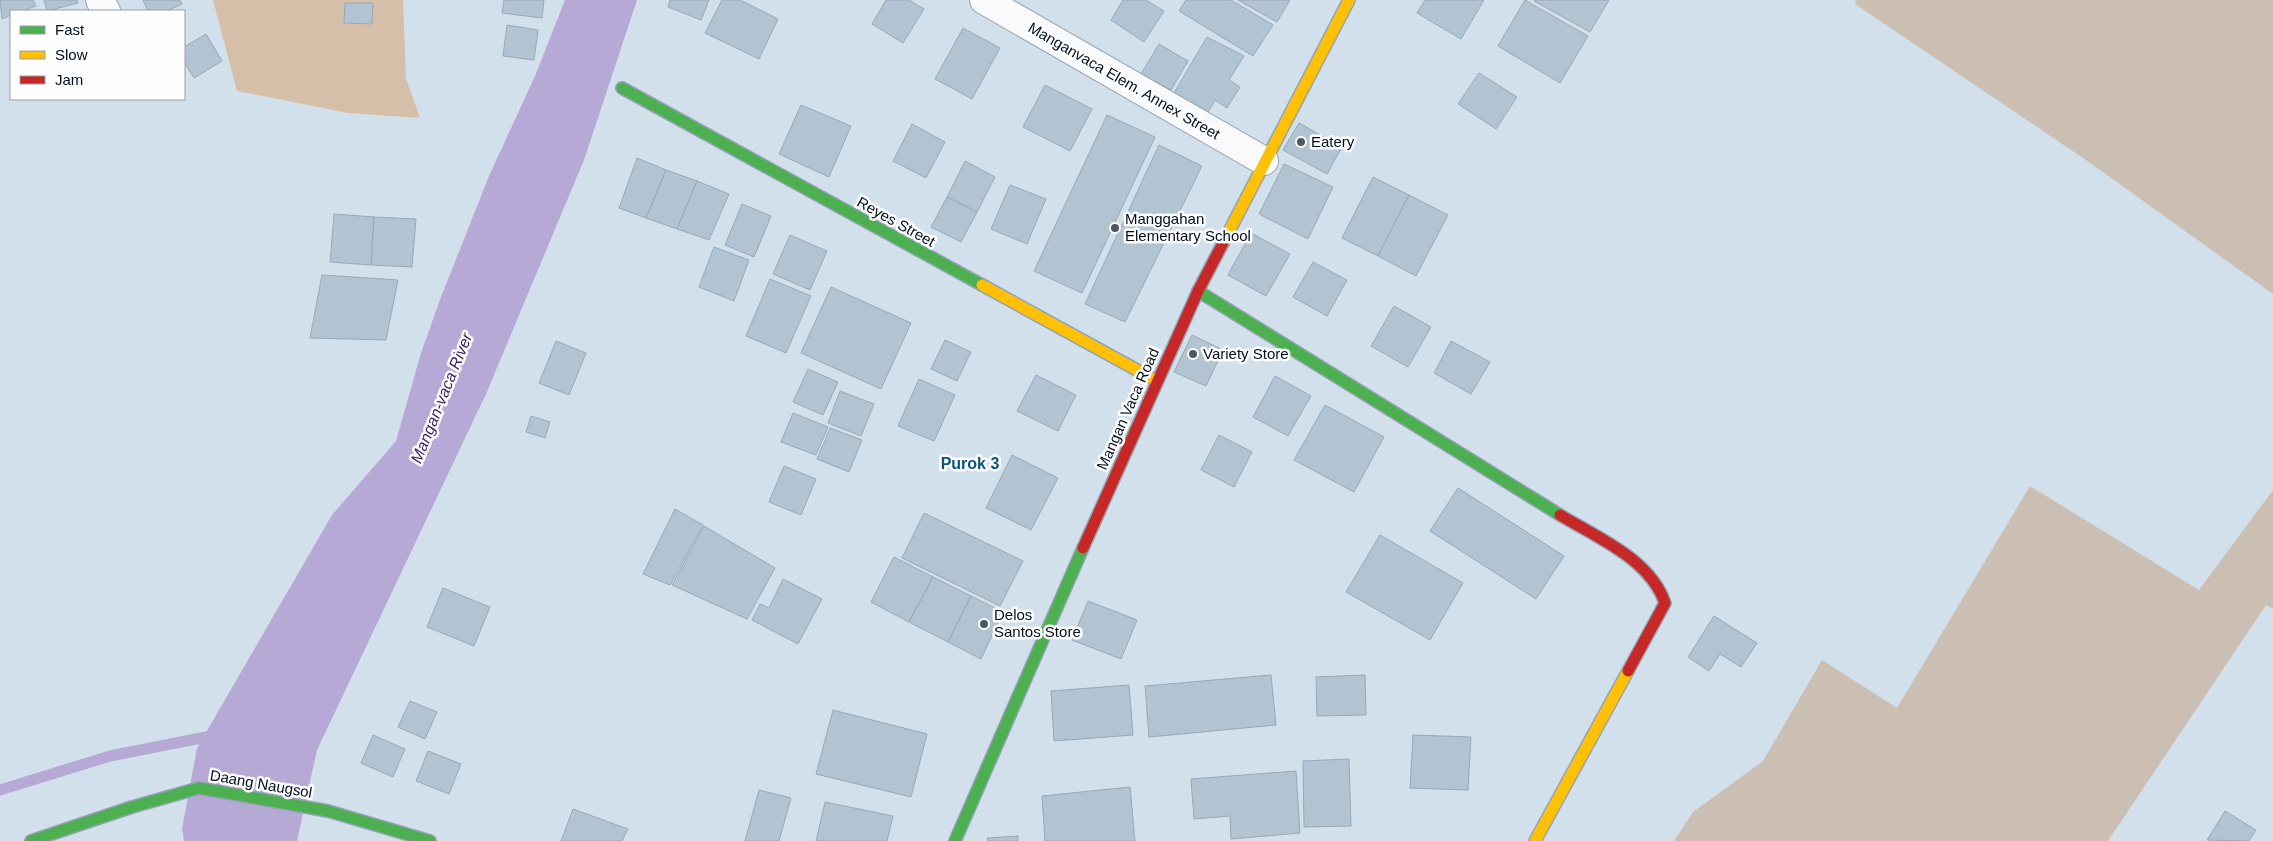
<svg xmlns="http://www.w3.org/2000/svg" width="2273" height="841" font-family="Arial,sans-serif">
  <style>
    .green { fill: #cbbeb3 }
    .forest { fill: #d5bfa9 }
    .water { fill: #b7a9d6 }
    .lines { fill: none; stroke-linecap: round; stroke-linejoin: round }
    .stream { stroke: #b7a9d6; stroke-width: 11 }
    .building { fill: #b2c3d2; stroke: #97a8b7 }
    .street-casing { stroke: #92a4b3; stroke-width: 30 }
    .fast-casing { stroke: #92a4b3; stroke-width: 14 }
    .slow-casing { stroke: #92a4b3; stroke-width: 14 }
    .jam-casing { stroke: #92a4b3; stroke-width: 14 }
    .street { stroke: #f8fafc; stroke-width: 28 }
    .fast { stroke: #4caf50; stroke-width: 11 }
    .slow { stroke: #ffc107; stroke-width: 11 }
    .jam { stroke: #c62828; stroke-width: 11 }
    .poi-dot { fill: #4a5868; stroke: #fefefe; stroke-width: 2 }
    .labels { text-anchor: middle; stroke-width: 5; stroke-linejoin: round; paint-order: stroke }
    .street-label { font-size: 15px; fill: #000f21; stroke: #fefefe }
    .poi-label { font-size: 15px; fill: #000f21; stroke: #fefefe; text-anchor: start }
    .water-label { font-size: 16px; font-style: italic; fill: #442066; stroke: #fefefe }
    .neighbourhood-label { font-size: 16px; font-weight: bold; fill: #0c527f; stroke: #fefefe }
  </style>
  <rect width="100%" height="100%" fill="#d2e0ec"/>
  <!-- green -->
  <g class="green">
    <path d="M 1856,0 L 2273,0 L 2273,294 L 2086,160 L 1855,4 Z"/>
    <path d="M 2030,486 L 2199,590 L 2273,490 L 2273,609 L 2266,605 L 2108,841 L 1674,841 L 1693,812 L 1763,761 L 1822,660 L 1897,708 Z"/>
  </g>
  <!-- forest -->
  <path class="forest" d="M 213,0 L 403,0 L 406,78 L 420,118 L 348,113 L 237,91 Z"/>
  <!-- water -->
  <path class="water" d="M 565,0 L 637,0 L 584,160 L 486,394 L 317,750 L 297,841 L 184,841 L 182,829 L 197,748 L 332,515 L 396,441 L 421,353 L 441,297 L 489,176 L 535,76 Z"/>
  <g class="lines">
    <!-- stream -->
    <path class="stream" d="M 0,790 L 110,756 L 216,735"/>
  </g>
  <!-- building -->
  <g class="building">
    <path d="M 0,0 L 33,0 L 36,6 L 22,11 L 11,11 L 11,15 L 2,19 Z"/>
    <path d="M 44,0 L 77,0 L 78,3 L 47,11 Z"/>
    <path d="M 143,0 L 180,0 L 182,4 L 167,11 L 148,11 Z"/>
    <path d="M 504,0 L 544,0 L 542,18 L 502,13 Z"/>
    <path d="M 670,0 L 709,0 L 701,20 L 668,7 Z"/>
    <path d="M 722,0 L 740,0 L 778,19 L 759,59 L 705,33 Z"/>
    <path d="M 886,0 L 909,0 L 924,9 L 903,43 L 872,24 Z"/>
    <path d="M 1123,0 L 1146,0 L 1164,11 L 1144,42 L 1111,20 Z"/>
    <path d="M 1186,0 L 1231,0 L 1273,25 L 1253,56 L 1179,11 Z"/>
    <path d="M 1238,0 L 1290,0 L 1277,22 Z"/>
    <path d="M 1425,0 L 1484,0 L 1461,39 L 1417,13 Z"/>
    <path d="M 1525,0 L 1588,36 L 1560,83 L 1498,46 Z"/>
    <path d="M 1535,0 L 1609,0 L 1590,32 L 1534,1 Z"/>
    <path d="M 345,3 L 373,3 L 372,24 L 344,23 Z"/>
    <path d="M 507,25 L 538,30 L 534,60 L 503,56 Z"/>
    <path d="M 963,28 L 1000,48 L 972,99 L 935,79 Z"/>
    <path d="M 206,34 L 222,61 L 194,78 L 184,62 L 184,47 Z"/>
    <path d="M 1207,37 L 1244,56 L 1229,80 L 1240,87 L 1227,108 L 1215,100 L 1208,112 L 1174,93 Z"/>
    <path d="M 1159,44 L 1188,61 L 1171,90 L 1141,74 Z"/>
    <path d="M 1479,73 L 1517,97 L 1496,129 L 1458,104 Z"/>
    <path d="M 1045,85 L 1092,109 L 1070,151 L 1023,127 Z"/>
    <path d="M 801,105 L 851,126 L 829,177 L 779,154 Z"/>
    <path d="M 1107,115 L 1155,137 L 1082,293 L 1034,271 Z"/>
    <path d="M 1299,123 L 1342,147 L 1327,174 L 1283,150 Z"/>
    <path d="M 912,124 L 945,142 L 926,178 L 893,161 Z"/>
    <path d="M 1159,145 L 1202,166 L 1125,322 L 1085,304 Z"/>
    <path d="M 637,158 L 666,170 L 646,218 L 619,208 Z"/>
    <path d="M 965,161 L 995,177 L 977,212 L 947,197 Z"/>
    <path d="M 1284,164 L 1333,187 L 1308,239 L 1259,214 Z"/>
    <path d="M 666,170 L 697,181 L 677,229 L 646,218 Z"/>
    <path d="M 1373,177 L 1409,195 L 1378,256 L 1342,238 Z"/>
    <path d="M 697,181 L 729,194 L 709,240 L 677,229 Z"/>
    <path d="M 1010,185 L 1046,199 L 1027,244 L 991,229 Z"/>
    <path d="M 1409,195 L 1448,215 L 1416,276 L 1378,256 Z"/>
    <path d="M 947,197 L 977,212 L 961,242 L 931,227 Z"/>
    <path d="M 742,204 L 771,216 L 754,257 L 725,245 Z"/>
    <path d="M 334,214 L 374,217 L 371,265 L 330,262 Z"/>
    <path d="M 374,217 L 416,219 L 412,267 L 371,265 Z"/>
    <path d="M 1251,233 L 1290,254 L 1266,296 L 1228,275 Z"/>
    <path d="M 790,235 L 827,251 L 810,290 L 773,274 Z"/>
    <path d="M 714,247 L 749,260 L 734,301 L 699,287 Z"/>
    <path d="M 1313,262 L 1347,280 L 1327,316 L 1293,297 Z"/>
    <path d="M 322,275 L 398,280 L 386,340 L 310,338 Z"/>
    <path d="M 770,279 L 811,296 L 786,353 L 746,336 Z"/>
    <path d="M 831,287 L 911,323 L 881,389 L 801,353 Z"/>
    <path d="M 1394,306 L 1431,327 L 1408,367 L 1371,346 Z"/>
    <path d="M 1192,335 L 1223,350 L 1206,386 L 1174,372 Z"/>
    <path d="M 945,340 L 971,352 L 957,381 L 931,369 Z"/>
    <path d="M 556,341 L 586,353 L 569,395 L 539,383 Z"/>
    <path d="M 1451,341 L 1490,362 L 1471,394 L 1434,373 Z"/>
    <path d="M 808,369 L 838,382 L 823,415 L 793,402 Z"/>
    <path d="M 1036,375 L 1076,395 L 1058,431 L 1017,411 Z"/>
    <path d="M 1275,376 L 1311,396 L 1288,436 L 1253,417 Z"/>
    <path d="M 919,379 L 955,395 L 934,441 L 898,426 Z"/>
    <path d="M 840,391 L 874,404 L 861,436 L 828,423 Z"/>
    <path d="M 1325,405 L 1384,437 L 1354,492 L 1294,460 Z"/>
    <path d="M 793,413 L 828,427 L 816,455 L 781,442 Z"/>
    <path d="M 531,416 L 550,422 L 545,438 L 526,432 Z"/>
    <path d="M 830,428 L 862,440 L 849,472 L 817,459 Z"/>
    <path d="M 1219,435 L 1252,452 L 1234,487 L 1201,470 Z"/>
    <path d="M 1012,455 L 1058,478 L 1031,530 L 986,508 Z"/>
    <path d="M 784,466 L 816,479 L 801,515 L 769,502 Z"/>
    <path d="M 1458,488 L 1564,556 L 1536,599 L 1430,531 Z"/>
    <path d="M 675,509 L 703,525 L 670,585 L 643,574 Z"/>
    <path d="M 924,513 L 1023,561 L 1000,606 L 902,558 Z"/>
    <path d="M 704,526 L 775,568 L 747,619 L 672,585 Z"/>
    <path d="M 1380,535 L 1463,583 L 1430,640 L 1346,592 Z"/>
    <path d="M 894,557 L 933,577 L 909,622 L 871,602 Z"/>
    <path d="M 933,577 L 971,596 L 948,642 L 909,622 Z"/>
    <path d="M 783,579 L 822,599 L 798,644 L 752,620 L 760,604 L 769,608 Z"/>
    <path d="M 443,588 L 490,607 L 474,646 L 427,627 Z"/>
    <path d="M 971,596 L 1003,612 L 981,659 L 948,642 Z"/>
    <path d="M 1088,601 L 1137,620 L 1121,659 L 1072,640 Z"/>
    <path d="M 1714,616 L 1757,643 L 1741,667 L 1720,654 L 1709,671 L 1688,657 Z"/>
    <path d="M 1271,675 L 1276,725 L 1149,737 L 1145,686 Z"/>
    <path d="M 1365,675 L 1366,715 L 1317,716 L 1316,677 Z"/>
    <path d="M 1129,685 L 1133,735 L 1054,741 L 1051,691 Z"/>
    <path d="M 410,701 L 437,712 L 425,739 L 398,727 Z"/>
    <path d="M 833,710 L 927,734 L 911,797 L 816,774 Z"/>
    <path d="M 373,735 L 405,749 L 393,777 L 361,763 Z"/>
    <path d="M 1413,735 L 1471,737 L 1468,790 L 1410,788 Z"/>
    <path d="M 428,751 L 461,764 L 449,794 L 416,781 Z"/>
    <path d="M 1349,759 L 1351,826 L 1304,827 L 1303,761 Z"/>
    <path d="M 1296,771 L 1300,833 L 1231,839 L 1230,816 L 1194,819 L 1191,779 Z"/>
    <path d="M 1130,787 L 1135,841 L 1045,841 L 1042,796 Z"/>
    <path d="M 759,790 L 791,798 L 779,841 L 745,841 Z"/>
    <path d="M 825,802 L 893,816 L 887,841 L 816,841 Z"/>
    <path d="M 573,809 L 628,829 L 622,841 L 561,841 Z"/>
    <path d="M 2225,811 L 2256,830 L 2249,841 L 2207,840 Z"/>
    <path d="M 1018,836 L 1018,841 L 988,841 L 987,838 Z"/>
  </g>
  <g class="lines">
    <defs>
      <g id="street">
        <path d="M 100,0 L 106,11"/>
        <path d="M 984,0 L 1264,161"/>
      </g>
      <g id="fast">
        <path d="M 622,88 L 982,285"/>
        <path d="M 1198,291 L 1560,515"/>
        <path d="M 31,841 L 132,807 L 199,788 L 328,811 L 430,841"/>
        <path d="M 955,841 L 1083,548"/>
      </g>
      <g id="slow">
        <path d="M 1223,243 L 1349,0"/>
        <path d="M 982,285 L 1157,381"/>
        <path d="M 1535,841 L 1628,671"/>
      </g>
      <g id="jam">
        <path d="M 1560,515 C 1598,538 1650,559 1665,603 L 1628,671"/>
        <path d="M 1083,548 L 1198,291 L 1223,243"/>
      </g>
    </defs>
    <!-- street casing -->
    <use href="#street" class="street-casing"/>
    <!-- fast casing -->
    <use href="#fast" class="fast-casing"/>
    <!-- slow casing -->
    <use href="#slow" class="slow-casing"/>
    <!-- jam casing -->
    <use href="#jam" class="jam-casing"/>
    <!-- street -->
    <use href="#street" class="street"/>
    <!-- fast -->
    <use href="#fast" class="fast"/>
    <!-- slow -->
    <use href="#slow" class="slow"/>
    <!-- jam -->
    <use href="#jam" class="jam"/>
  </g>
  <!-- markers -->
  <g class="poi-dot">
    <circle cx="1301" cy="142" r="5"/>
    <circle cx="1115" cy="228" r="5"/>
    <circle cx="1193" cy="354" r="5"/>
    <circle cx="984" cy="624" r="5"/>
  </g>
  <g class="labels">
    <!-- street labels -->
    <g class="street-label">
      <text transform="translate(1124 81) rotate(30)" y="5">Manganvaca Elem. Annex Street</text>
      <text transform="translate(896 222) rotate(29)" y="5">Reyes Street</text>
      <text transform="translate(1128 409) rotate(-66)" y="5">Mangan Vaca Road</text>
      <text transform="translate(261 784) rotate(10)" y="5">Daang Naugsol</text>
    </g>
    <!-- poi labels -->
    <g class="poi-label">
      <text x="1311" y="147">Eatery</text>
      <text x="1125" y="224">Manggahan<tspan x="1125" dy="17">Elementary School</tspan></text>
      <text x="1203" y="359">Variety Store</text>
      <text x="994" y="620">Delos<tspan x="994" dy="17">Santos Store</tspan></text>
    </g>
    <!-- water labels -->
    <g class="water-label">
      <text transform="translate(441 398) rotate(-68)" y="6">Mangan-vaca River</text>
    </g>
    <!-- neighbourhood labels -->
    <g class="neighbourhood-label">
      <text x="970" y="469">Purok 3</text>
    </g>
  </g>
  <!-- legend -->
  <rect x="10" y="10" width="175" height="90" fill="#fefefe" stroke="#989ea6"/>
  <rect x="20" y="26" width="25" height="8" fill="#4caf50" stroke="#989ea6"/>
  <text x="55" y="35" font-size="15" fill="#000f21">Fast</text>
  <rect x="20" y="51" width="25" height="8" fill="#ffc107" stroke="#989ea6"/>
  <text x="55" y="60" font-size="15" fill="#000f21">Slow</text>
  <rect x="20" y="76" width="25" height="8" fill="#c62828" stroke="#989ea6"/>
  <text x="55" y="85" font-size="15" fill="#000f21">Jam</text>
</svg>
